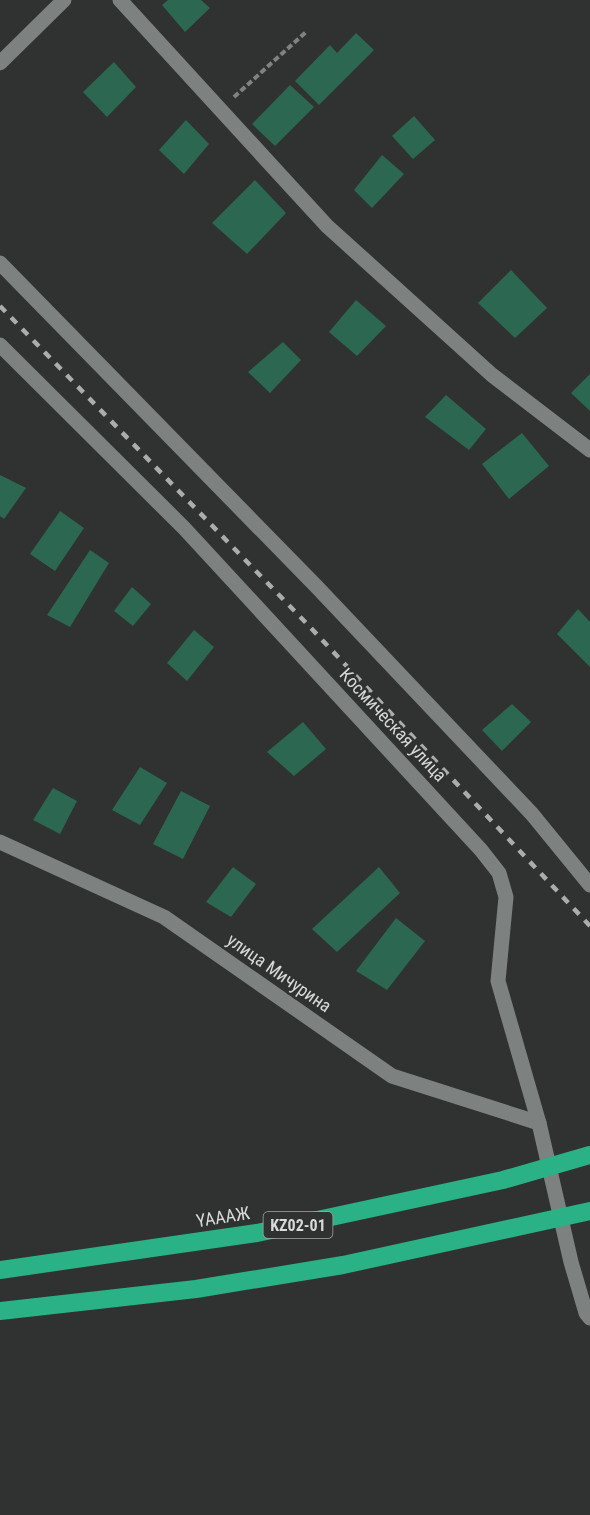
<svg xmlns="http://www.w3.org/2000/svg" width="590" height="1515" font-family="'Roboto Condensed',sans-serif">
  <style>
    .building { fill: #2b6751 }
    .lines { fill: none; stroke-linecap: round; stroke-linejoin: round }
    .path { stroke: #7f8280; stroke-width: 4; stroke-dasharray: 6 3; stroke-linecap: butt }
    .minor { stroke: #7d817f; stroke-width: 15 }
    .motorway { stroke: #2ab186; stroke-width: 18 }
    .rail { stroke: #abadac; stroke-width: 4.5; stroke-dasharray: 8 8; stroke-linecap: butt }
    .labels { text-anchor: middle; stroke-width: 5; stroke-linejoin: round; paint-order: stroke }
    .shield { fill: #2f3230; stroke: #a5a8a6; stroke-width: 1.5 }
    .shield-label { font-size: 16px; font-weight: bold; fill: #d8dad9 }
    .street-label { font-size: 18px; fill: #d8dad9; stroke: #2f3230 }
  </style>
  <rect width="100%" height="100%" fill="#2f3230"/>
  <!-- building -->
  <g class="building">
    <path d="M 168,0 L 201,0 L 210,8 L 185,32 L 162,5 Z"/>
    <path d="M 356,33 L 374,50 L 319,105 L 295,81 L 330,45 L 337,53 Z"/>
    <path d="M 114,62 L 136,87 L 107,117 L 83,92 Z"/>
    <path d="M 290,85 L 314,107 L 275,146 L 252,124 Z"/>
    <path d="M 414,116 L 435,140 L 413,159 L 392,136 Z"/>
    <path d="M 186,120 L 209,144 L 184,174 L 159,150 Z"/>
    <path d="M 382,155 L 404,174 L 372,208 L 354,190 Z"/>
    <path d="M 255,180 L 286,213 L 247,254 L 212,223 Z"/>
    <path d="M 511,270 L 547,308 L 515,338 L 478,303 Z"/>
    <path d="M 356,300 L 386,326 L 357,356 L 329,332 Z"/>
    <path d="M 283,342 L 301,360 L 270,393 L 248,372 Z"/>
    <path d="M 590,374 L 590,411 L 571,393 Z"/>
    <path d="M 446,395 L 486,429 L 469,450 L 425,417 Z"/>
    <path d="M 522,433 L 549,466 L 509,499 L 482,464 Z"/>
    <path d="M 0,475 L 26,488 L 4,519 L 0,516 Z"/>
    <path d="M 60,511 L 84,528 L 55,571 L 30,554 Z"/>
    <path d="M 90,550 L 109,563 L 70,627 L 47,615 Z"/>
    <path d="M 132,587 L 151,604 L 133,626 L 114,611 Z"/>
    <path d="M 578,609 L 590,622 L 590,667 L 557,634 Z"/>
    <path d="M 194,630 L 214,647 L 187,681 L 167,663 Z"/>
    <path d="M 512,704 L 531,722 L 502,751 L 482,730 Z"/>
    <path d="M 303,722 L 326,749 L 294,776 L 267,752 Z"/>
    <path d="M 140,767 L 167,783 L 140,825 L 112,810 Z"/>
    <path d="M 53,788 L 77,801 L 60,834 L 33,820 Z"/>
    <path d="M 181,791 L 210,806 L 183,859 L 153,844 Z"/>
    <path d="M 233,867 L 256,884 L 231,917 L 206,902 Z"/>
    <path d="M 379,867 L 400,893 L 337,952 L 312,929 Z"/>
    <path d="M 396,918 L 425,941 L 387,990 L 356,971 Z"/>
  </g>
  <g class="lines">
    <!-- path -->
    <path class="path" d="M 234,97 L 306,32"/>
    <!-- minor -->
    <g class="minor">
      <path d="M 120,0 L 327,226 L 492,375 L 590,450"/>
      <path d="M 0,63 L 64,0"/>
      <path d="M 0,263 L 316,586 L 532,814 L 590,885"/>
      <path d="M 0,345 L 184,528 L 481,850 L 499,873 L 506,897 L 498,981 L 539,1123 L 571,1262 L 586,1313 L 590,1318"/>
      <path d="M 0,842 L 164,917 L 392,1076 L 539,1123"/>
    </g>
    <!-- motorway -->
    <g class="motorway">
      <path d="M 0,1270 L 257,1233 L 503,1180 L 590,1155"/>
      <path d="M 0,1311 L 196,1289 L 343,1265 L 590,1211"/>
    </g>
    <!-- rail -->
    <path class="rail" d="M 0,306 L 310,627 L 590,926"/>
  </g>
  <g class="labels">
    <!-- shield labels -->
    <rect class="shield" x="263.5" y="1212" width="69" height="26" rx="4.5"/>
    <g class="shield-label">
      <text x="298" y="1231">KZ02-01</text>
    </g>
    <!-- street labels -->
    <g class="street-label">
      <text transform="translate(393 725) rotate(47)" y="6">Космическая улица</text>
      <text transform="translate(279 973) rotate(35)" y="6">улица Мичурина</text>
      <text transform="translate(223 1217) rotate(-9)" y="6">ҮАААЖ</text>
    </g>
  </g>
</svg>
